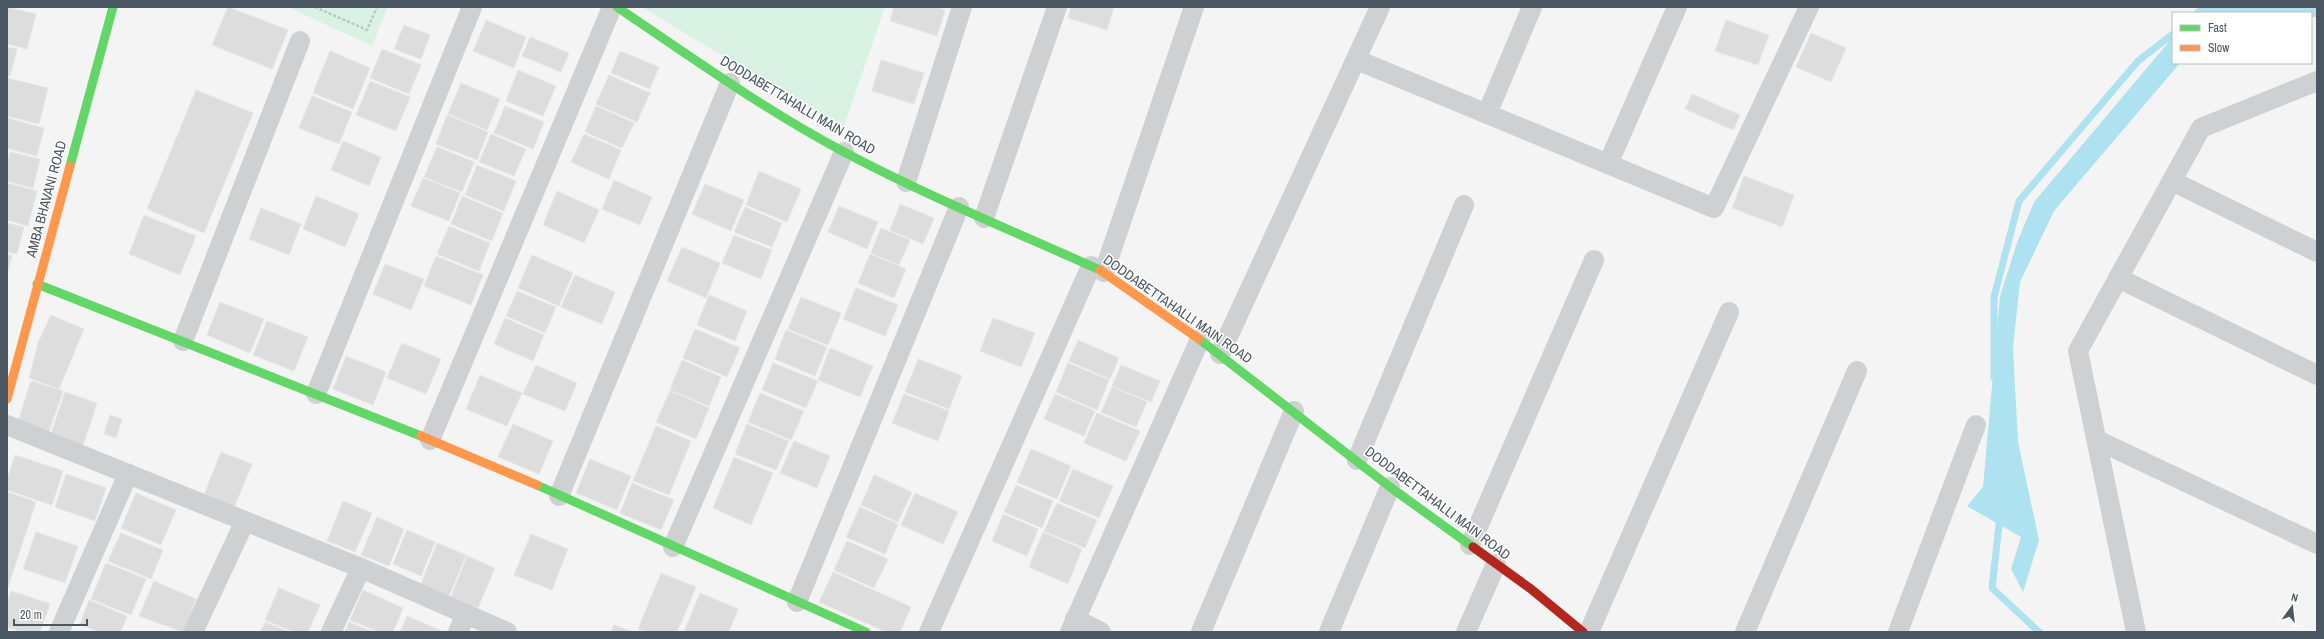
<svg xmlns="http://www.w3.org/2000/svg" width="2324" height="639" font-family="'Archivo Narrow',sans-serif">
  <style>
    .green { fill: #d9f2e3 }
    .water { fill: #aee2f0 }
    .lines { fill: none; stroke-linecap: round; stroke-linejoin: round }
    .stream { stroke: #aee2f0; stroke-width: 7 }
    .building { fill: #ddddde; stroke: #e5e6e7 }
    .path { stroke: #bcc7c4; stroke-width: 2.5; stroke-dasharray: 3 2; stroke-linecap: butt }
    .street { stroke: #ced0d2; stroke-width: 20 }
    .fast { stroke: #63d668; stroke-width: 9 }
    .slow { stroke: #ff974d; stroke-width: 9 }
    .jam { stroke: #b3261e; stroke-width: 9 }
    .labels { text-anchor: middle; stroke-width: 3; stroke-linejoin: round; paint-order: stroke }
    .street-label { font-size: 14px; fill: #4a5661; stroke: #fff }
  </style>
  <rect width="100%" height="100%" fill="#f4f4f4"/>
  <!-- green -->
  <g class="green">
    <path d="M 288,7 L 388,7 L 372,46 Z"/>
    <path d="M 642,7 L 885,7 L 843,129 Z"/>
  </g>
  <!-- water -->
  <g class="water">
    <path d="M 2198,7 L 2317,7 L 2317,17 L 2311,17 L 2311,13 L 2193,13 Z"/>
    <path d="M 2173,37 L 2173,63 L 2180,63 L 2054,211 L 2020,282 L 2013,348 L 2018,442 L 2039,540 L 2023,592 L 2011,569 L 2021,537 L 1967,506 L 1983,487 L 2000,296 L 2018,240 L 2034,202 Z"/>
  </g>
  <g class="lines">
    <!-- stream -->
    <g class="stream">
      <path d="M 1994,377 L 1994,297 L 2019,201 L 2138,61 L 2173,34"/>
      <path d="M 2000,516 L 1992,588 L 2039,632"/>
    </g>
  </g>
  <!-- building -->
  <g class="building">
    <path d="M 7,7 L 36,14 L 27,49 L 7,44 Z"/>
    <path d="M 228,7 L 288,30 L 272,69 L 212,45 Z"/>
    <path d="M 894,7 L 935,7 L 945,10 L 937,36 L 890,21 Z"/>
    <path d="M 1071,7 L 1114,7 L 1107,30 L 1068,18 Z"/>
    <path d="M 486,20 L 526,37 L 514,68 L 473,51 Z"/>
    <path d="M 1726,20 L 1769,35 L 1758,65 L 1715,51 Z"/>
    <path d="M 404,25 L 430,35 L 421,59 L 394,49 Z"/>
    <path d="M 1811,33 L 1846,48 L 1831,82 L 1796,67 Z"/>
    <path d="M 530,37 L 569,53 L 561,72 L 522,56 Z"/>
    <path d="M 7,47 L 17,49 L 10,76 L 7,75 Z"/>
    <path d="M 382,49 L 421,65 L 409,94 L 370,78 Z"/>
    <path d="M 330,51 L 370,68 L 353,109 L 313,93 Z"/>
    <path d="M 620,51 L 659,67 L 650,89 L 611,73 Z"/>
    <path d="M 881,60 L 924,73 L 914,104 L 872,91 Z"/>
    <path d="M 518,70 L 556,86 L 543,116 L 506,101 Z"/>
    <path d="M 609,75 L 650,93 L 637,122 L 596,104 Z"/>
    <path d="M 7,78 L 48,88 L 39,124 L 7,116 Z"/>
    <path d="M 370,81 L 410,97 L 396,131 L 356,115 Z"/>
    <path d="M 461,83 L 500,99 L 487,130 L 448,114 Z"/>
    <path d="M 196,90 L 253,113 L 204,233 L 147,209 Z"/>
    <path d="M 1692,94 L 1740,115 L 1733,130 L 1685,109 Z"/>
    <path d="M 312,96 L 352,112 L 339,144 L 299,128 Z"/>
    <path d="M 505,106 L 544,122 L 533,149 L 494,133 Z"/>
    <path d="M 596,106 L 634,123 L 622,148 L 585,132 Z"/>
    <path d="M 447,115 L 488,132 L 477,160 L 436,144 Z"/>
    <path d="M 7,118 L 44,128 L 37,156 L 7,148 Z"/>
    <path d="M 491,134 L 526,149 L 514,176 L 479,162 Z"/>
    <path d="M 584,134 L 621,150 L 609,179 L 571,162 Z"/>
    <path d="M 343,141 L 381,157 L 369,186 L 331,170 Z"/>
    <path d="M 437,147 L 474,162 L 462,192 L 424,177 Z"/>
    <path d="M 10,152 L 40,159 L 33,188 L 7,181 L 7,165 Z"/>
    <path d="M 477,165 L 516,181 L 504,211 L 465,195 Z"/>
    <path d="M 759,171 L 801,189 L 787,222 L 746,205 Z"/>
    <path d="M 1744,176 L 1794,195 L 1782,227 L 1732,208 Z"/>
    <path d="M 423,178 L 460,193 L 449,221 L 411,206 Z"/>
    <path d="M 614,180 L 652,197 L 640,225 L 602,209 Z"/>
    <path d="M 7,183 L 37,191 L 28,226 L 7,220 Z"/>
    <path d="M 705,184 L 744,200 L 731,231 L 692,214 Z"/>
    <path d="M 557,191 L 599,210 L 584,243 L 543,225 Z"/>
    <path d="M 316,196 L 359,214 L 345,247 L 303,229 Z"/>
    <path d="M 462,196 L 503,213 L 492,241 L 451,224 Z"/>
    <path d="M 900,204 L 934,218 L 923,244 L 890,230 Z"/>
    <path d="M 839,206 L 878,222 L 867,249 L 828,232 Z"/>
    <path d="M 745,207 L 782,223 L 772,247 L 734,232 Z"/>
    <path d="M 261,208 L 301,224 L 289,255 L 249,239 Z"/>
    <path d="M 144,215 L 196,236 L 180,275 L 129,254 Z"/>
    <path d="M 7,223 L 24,227 L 17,254 L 7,252 Z"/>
    <path d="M 449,226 L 490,243 L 479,271 L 437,254 Z"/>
    <path d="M 881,228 L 910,240 L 899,265 L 871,253 Z"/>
    <path d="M 734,235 L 772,250 L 761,279 L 722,263 Z"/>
    <path d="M 682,247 L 720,263 L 706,298 L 667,281 Z"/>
    <path d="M 7,254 L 12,256 L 7,275 Z"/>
    <path d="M 870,254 L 906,269 L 894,298 L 858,283 Z"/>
    <path d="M 532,255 L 573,273 L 559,306 L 518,288 Z"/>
    <path d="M 436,256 L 483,275 L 471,305 L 424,286 Z"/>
    <path d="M 385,264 L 424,279 L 411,310 L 373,294 Z"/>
    <path d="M 575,275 L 615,292 L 602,324 L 561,307 Z"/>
    <path d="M 856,288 L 898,305 L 885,336 L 843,319 Z"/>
    <path d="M 517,291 L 556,307 L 545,333 L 506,316 Z"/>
    <path d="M 709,295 L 747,311 L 735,341 L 697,325 Z"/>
    <path d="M 801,297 L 841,313 L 828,345 L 788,329 Z"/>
    <path d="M 220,302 L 264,319 L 250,353 L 207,335 Z"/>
    <path d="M 51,315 L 84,329 L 59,389 L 29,378 L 38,343 Z"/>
    <path d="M 505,318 L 544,335 L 533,361 L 494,344 Z"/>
    <path d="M 993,318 L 1035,333 L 1021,367 L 980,351 Z"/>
    <path d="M 267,321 L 308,337 L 294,371 L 253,355 Z"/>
    <path d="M 695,329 L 740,348 L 727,377 L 683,358 Z"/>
    <path d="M 786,330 L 827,347 L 815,376 L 775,359 Z"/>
    <path d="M 1078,340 L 1119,358 L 1110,379 L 1069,361 Z"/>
    <path d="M 402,343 L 441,359 L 426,394 L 387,378 Z"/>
    <path d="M 830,348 L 873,366 L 860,397 L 818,380 Z"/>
    <path d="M 346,356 L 386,372 L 373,405 L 333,389 Z"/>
    <path d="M 918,359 L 962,376 L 949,409 L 905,392 Z"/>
    <path d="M 682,360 L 721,377 L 709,406 L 670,390 Z"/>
    <path d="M 773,363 L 818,381 L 806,408 L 762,390 Z"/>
    <path d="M 1068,363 L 1109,380 L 1097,410 L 1056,392 Z"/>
    <path d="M 536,365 L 577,383 L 565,411 L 523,394 Z"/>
    <path d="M 1121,365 L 1160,381 L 1151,402 L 1112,386 Z"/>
    <path d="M 480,375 L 522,393 L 507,426 L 466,409 Z"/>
    <path d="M 31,381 L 63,391 L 48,434 L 17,424 Z"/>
    <path d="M 1112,387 L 1147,402 L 1136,427 L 1101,412 Z"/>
    <path d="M 670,391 L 709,408 L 696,439 L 656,422 Z"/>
    <path d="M 65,392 L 97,403 L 82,448 L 50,437 Z"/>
    <path d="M 760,393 L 804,411 L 791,440 L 748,422 Z"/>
    <path d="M 904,394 L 949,411 L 938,441 L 892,423 Z"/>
    <path d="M 1055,394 L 1095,411 L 1084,436 L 1044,419 Z"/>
    <path d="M 1097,413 L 1140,431 L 1126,461 L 1084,443 Z"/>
    <path d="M 110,415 L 122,419 L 116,438 L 104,434 Z"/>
    <path d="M 513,424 L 553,441 L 539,474 L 498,457 Z"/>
    <path d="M 747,424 L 789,441 L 776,470 L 735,454 Z"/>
    <path d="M 656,426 L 691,441 L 669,495 L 633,481 Z"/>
    <path d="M 794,441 L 830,456 L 817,488 L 780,473 Z"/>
    <path d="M 1031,449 L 1071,466 L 1057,499 L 1017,482 Z"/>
    <path d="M 221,452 L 252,464 L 234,508 L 204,495 Z"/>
    <path d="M 15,455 L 63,471 L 52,505 L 7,490 L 7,479 Z"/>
    <path d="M 734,457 L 773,473 L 751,525 L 713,508 Z"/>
    <path d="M 590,459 L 631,476 L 617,510 L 576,493 Z"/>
    <path d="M 1073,469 L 1113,486 L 1099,518 L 1059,501 Z"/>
    <path d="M 66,474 L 106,488 L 95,521 L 55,507 Z"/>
    <path d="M 874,475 L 912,492 L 898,522 L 861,505 Z"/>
    <path d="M 632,483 L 674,500 L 661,530 L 620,513 Z"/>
    <path d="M 1016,485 L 1053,501 L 1042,528 L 1004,512 Z"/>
    <path d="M 7,492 L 36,502 L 8,587 L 7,587 Z"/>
    <path d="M 136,493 L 176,510 L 161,545 L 121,528 Z"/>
    <path d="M 915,493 L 958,512 L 943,544 L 901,525 Z"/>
    <path d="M 343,501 L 372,513 L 355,552 L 327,541 Z"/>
    <path d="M 1057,503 L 1097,520 L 1085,548 L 1044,531 Z"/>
    <path d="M 860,507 L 898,524 L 885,554 L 846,537 Z"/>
    <path d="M 1003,514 L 1038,529 L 1027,556 L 992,541 Z"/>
    <path d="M 377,517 L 404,529 L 389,566 L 361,555 Z"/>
    <path d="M 407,530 L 435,542 L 421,576 L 393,564 Z"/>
    <path d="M 36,532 L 78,546 L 65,583 L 23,569 Z"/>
    <path d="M 1043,532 L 1082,549 L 1068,584 L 1029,567 Z"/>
    <path d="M 121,533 L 163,550 L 151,579 L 108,561 Z"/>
    <path d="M 531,534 L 568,549 L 552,590 L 514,575 Z"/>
    <path d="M 847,541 L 888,559 L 874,588 L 834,570 Z"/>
    <path d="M 437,543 L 466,555 L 449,596 L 421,584 Z"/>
    <path d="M 467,556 L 495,568 L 478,608 L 451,597 Z"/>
    <path d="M 106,563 L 146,579 L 131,615 L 91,599 Z"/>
    <path d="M 833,572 L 911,607 L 900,632 L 886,632 L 819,602 Z"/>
    <path d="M 661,573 L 696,587 L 677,632 L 646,632 L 638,629 Z"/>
    <path d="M 154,581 L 196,599 L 183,632 L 139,616 Z"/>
    <path d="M 279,588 L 320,605 L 308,632 L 294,632 L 265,620 Z"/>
    <path d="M 363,590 L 403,608 L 393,632 L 379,632 L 350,620 Z"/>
    <path d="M 11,591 L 50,604 L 40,632 L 22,632 L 7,627 L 7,604 Z"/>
    <path d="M 700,593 L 738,609 L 729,632 L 684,632 Z"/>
    <path d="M 89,600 L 127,616 L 121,632 L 99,632 L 80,624 Z"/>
    <path d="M 407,616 L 444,632 L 400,632 Z"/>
    <path d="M 265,622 L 289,632 L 260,632 Z"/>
    <path d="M 349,622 L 373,632 L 345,632 Z"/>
    <path d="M 614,625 L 633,632 L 611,632 Z"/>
  </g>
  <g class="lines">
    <!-- path -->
    <path class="path" d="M 315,7 L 367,30 L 377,7"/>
    <!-- street -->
    <g class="street">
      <path d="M 1357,60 L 1608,164 L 1677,7"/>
      <path d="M 1487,114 L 1532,7"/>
      <path d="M 1608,164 L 1714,208 L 1809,7"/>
      <path d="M 2172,181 L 2317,252"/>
      <path d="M 906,182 L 962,7"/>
      <path d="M 984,218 L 1057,7"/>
      <path d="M 1104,272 L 1194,7"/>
      <path d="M 2118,278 L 2317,375"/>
      <path d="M 183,341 L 300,41"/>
      <path d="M 1220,354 L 1380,7"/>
      <path d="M 316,394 L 472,7"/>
      <path d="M 7,425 L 361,568 L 507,632"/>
      <path d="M 430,440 L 612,7"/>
      <path d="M 2097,440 L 2317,544"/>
      <path d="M 1357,460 L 1464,205"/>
      <path d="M 559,496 L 730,83"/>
      <path d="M 1470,545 L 1594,260"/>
      <path d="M 673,547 L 844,152"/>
      <path d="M 797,602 L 959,207"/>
      <path d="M 1075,619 L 1101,632"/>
      <path d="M 59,632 L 128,474"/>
      <path d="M 193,632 L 245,521"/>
      <path d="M 331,632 L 361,568"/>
      <path d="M 458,632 L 466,614"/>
      <path d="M 929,632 L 1091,266"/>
      <path d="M 1070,632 L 1200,339"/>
      <path d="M 1201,632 L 1294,411"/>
      <path d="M 1329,632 L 1390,487"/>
      <path d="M 1466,632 L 1496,564"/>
      <path d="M 1589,632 L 1729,312"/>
      <path d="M 1745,632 L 1857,371"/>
      <path d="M 1898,632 L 1976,425"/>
      <path d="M 2136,632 L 2078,351 L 2201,128 L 2317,81"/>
    </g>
    <!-- fast -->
    <g class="fast">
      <path d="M 617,7 C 691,57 765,110 844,152 C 927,196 1015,232 1100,270"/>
      <path d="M 70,166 L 113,7"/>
      <path d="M 37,284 L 421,436"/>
      <path d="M 1199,339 L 1390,487 L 1473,547"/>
      <path d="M 537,485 L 866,632"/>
    </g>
    <!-- slow -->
    <g class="slow">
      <path d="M 1100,270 L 1199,339"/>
      <path d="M 7,399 L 70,166"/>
      <path d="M 421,436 L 537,485"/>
    </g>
    <!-- jam -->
    <path class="jam" d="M 1473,547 L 1531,589 L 1583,632"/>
  </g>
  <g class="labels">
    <!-- street labels -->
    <g class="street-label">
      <text transform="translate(798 105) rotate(31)" y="5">DODDABETTAHALLI MAIN ROAD</text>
      <text transform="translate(46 199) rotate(-75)" y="5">AMBA BHAVANI ROAD</text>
      <text transform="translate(1178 309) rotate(35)" y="5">DODDABETTAHALLI MAIN ROAD</text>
      <text transform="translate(1438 503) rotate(37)" y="5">DODDABETTAHALLI MAIN ROAD</text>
    </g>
  </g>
  <!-- border -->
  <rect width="2324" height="639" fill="none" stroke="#4a5661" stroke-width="16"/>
  <!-- legend -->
  <rect x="2172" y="12" width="140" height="52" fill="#ffffff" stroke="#b7bbc0"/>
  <rect x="2180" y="25" width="20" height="6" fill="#63d668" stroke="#b7bbc0"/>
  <text x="2208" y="32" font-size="12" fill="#4a5661">Fast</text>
  <rect x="2180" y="45" width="20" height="6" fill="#ff974d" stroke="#b7bbc0"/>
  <text x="2208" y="52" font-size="12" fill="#4a5661">Slow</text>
  <!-- north arrow -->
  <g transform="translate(2292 607) rotate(15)" stroke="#ffffff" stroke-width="3" paint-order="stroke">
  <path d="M0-3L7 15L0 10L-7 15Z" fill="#4a5661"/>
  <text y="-6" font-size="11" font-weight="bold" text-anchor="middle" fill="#4a5661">N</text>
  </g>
  <!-- scale -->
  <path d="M14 619v6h73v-6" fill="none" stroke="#4a5661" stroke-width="2"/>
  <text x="20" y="619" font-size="12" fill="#4a5661" stroke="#ffffff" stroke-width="3" paint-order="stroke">20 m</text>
</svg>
